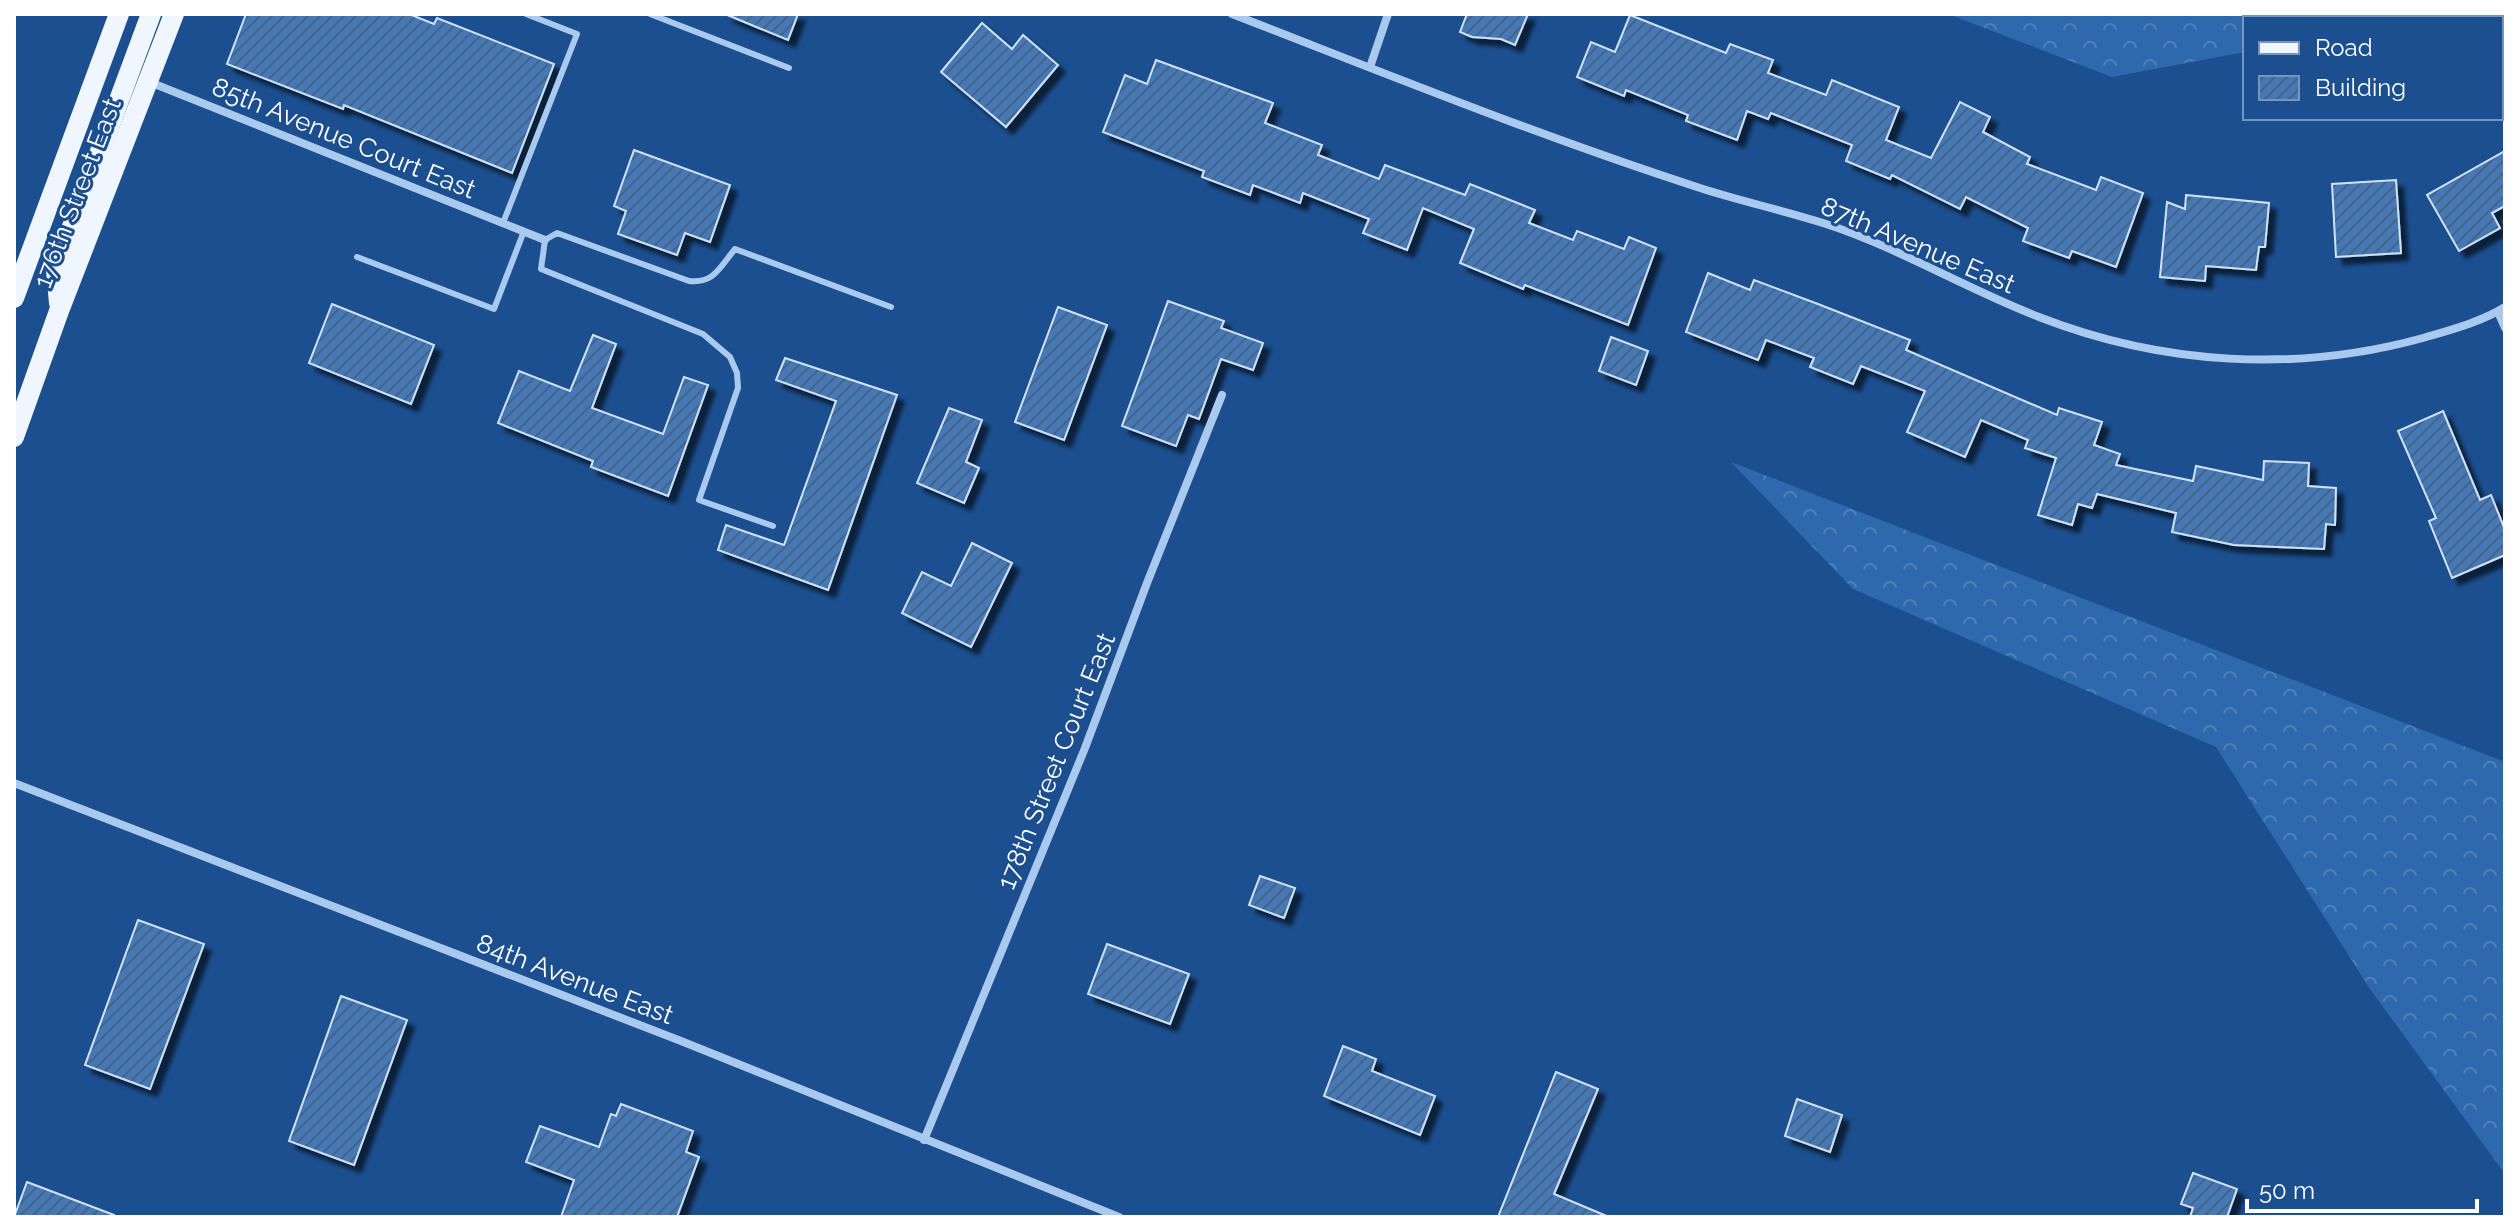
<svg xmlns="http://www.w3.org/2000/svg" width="2519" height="1231" font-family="Raleway,sans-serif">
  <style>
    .forest { fill: url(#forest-crowns) }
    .building { fill: url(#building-hatch); stroke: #cfe3fa; stroke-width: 2; filter: url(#shadow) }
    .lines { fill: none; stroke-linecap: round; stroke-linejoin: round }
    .service { stroke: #a9c9ee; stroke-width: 6 }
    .minor { stroke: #a9c9ee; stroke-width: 8 }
    .primary { stroke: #f0f6ff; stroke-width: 20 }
    .labels { text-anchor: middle; stroke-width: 6; stroke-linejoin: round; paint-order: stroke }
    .street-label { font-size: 26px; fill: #fff; stroke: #1b4f8f }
  </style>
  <defs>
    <pattern id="forest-crowns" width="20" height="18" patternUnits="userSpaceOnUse" patternTransform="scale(2)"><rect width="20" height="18" fill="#2e69ad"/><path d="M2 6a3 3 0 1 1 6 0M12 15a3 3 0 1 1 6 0" fill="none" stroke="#4d80b9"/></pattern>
    <pattern id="building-hatch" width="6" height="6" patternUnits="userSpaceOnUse" patternTransform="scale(2)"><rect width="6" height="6" fill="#4478b7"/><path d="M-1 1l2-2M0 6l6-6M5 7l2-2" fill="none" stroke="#486282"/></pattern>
    <filter id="shadow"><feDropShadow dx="7" dy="7" stdDeviation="2" flood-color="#0009"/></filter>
  </defs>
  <rect width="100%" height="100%" fill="#1b4f8f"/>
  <!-- forest -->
  <g class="forest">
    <path d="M 1948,14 L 2428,14 L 2425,18 L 2245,18 L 2245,52 L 2112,77 Z"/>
    <path d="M 1731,462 L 2505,762 L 2505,1174 L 2370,989 L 2216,747 L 1853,589 Z"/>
  </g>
  <!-- building -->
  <g class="building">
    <path d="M 246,14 L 409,14 L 434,24 L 437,18 L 554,64 L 512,173 L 344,105 L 343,109 L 227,64 Z"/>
    <path d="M 725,14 L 798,14 L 788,40 Z"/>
    <path d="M 1467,14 L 1528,14 L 1515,45 L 1501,39 L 1472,37 L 1460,32 Z"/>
    <path d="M 1630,15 L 1726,53 L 1730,44 L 1773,60 L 1768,73 L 1826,95 L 1832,80 L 1899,107 L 1886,140 L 1931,158 L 1960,102 L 1990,117 L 1983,132 L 2030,157 L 2027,164 L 2096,190 L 2101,177 L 2143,193 L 2116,267 L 2072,251 L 2069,258 L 2023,241 L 2028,228 L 1966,197 L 1960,209 L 1892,175 L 1890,179 L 1846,161 L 1852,145 L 1771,113 L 1768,119 L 1747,111 L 1737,140 L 1686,121 L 1688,115 L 1626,90 L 1624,96 L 1577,77 L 1591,42 L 1615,52 Z"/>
    <path d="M 982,23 L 1012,49 L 1023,35 L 1058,65 L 1006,127 L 941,72 Z"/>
    <path d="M 1156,60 L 1273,103 L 1265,123 L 1322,145 L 1318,155 L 1379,179 L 1385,165 L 1465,195 L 1470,184 L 1535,210 L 1529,223 L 1573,240 L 1577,231 L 1624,249 L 1629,237 L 1656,248 L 1628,325 L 1525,285 L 1523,289 L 1460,263 L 1474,229 L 1423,208 L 1407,250 L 1363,233 L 1369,219 L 1303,193 L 1300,203 L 1253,185 L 1250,195 L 1202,177 L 1204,171 L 1103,132 L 1125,75 L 1147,84 Z"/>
    <path d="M 634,150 L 730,185 L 710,242 L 685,233 L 677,255 L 618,234 L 626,211 L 614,206 Z"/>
    <path d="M 2505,151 L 2505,206 L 2492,213 L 2500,228 L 2459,251 L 2427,195 Z"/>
    <path d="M 2396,180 L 2401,253 L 2336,257 L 2332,184 Z"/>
    <path d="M 2186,195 L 2269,203 L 2265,247 L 2259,247 L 2256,270 L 2206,266 L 2205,281 L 2160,277 L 2167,202 L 2185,209 Z"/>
    <path d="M 1708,273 L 1750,290 L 1754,280 L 1818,304 L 1910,340 L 1906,350 L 2057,415 L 2059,408 L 2102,422 L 2094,445 L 2120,454 L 2116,465 L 2193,481 L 2196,466 L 2263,480 L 2264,461 L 2309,463 L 2308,486 L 2336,488 L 2335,525 L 2326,524 L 2324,549 L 2234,545 L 2172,532 L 2176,513 L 2097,494 L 2092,508 L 2078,504 L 2072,525 L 2038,515 L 2056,458 L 2025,448 L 2028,440 L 1981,420 L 1965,457 L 1907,432 L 1925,391 L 1861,366 L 1853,384 L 1810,367 L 1814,358 L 1766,340 L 1758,360 L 1686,332 Z"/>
    <path d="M 1168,301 L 1224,321 L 1221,328 L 1263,343 L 1253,370 L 1221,359 L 1199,419 L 1188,415 L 1176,446 L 1122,426 Z"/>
    <path d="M 332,304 L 434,345 L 411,404 L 309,363 Z"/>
    <path d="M 1058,307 L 1107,325 L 1064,440 L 1015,422 Z"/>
    <path d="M 593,335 L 616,344 L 592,408 L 663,434 L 684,377 L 708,385 L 668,496 L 591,467 L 593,461 L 498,423 L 519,371 L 570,391 Z"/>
    <path d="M 1611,337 L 1648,351 L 1636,385 L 1599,371 Z"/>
    <path d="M 785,358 L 897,395 L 828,590 L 718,550 L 726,525 L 784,545 L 836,401 L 776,380 Z"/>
    <path d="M 949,408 L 982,420 L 966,462 L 979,468 L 964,503 L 917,483 Z"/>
    <path d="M 2443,411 L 2480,500 L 2491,495 L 2505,530 L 2505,555 L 2452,578 L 2429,521 L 2436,518 L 2398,431 Z"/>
    <path d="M 972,543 L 1012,563 L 971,647 L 902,613 L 922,572 L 951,586 Z"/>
    <path d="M 1260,876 L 1295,888 L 1284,918 L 1249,905 Z"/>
    <path d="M 138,920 L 204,944 L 150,1089 L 85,1065 Z"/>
    <path d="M 1107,944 L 1189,974 L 1170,1024 L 1088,994 Z"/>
    <path d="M 341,996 L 407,1020 L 354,1165 L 289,1141 Z"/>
    <path d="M 1343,1046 L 1376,1059 L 1372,1071 L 1435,1096 L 1420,1135 L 1324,1096 Z"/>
    <path d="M 1556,1072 L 1598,1089 L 1554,1194 L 1609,1217 L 1498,1217 Z"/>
    <path d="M 1797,1099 L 1842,1115 L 1830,1152 L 1785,1136 Z"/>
    <path d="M 621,1104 L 693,1131 L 686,1152 L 699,1157 L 677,1217 L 561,1217 L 574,1180 L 526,1162 L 540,1126 L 599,1147 L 611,1114 L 616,1116 Z"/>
    <path d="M 2193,1173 L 2237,1189 L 2227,1217 L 2190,1217 L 2193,1208 L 2181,1204 Z"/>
    <path d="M 27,1182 L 114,1215 L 114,1217 L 14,1217 Z"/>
  </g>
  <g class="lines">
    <!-- service -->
    <g class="service">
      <path d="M 650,14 L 789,68"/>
      <path d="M 503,223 L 577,34 L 526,14"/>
      <path d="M 357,257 L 494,309 L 524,231"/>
      <path d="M 773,526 L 699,500 L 738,388 L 737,373 L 730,357 L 703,334 L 541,269 L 545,240 L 557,233 L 689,281 C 714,284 720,267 735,249 L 891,307"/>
    </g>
    <!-- minor -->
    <g class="minor">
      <path d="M 1232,14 C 1387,74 1542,137 1700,188 C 1740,201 1782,210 1823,223 C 1898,247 1966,289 2039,317 C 2162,365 2296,373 2423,338 C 2450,330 2481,322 2505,307"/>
      <path d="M 1370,67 L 1388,14"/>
      <path d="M 147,81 L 545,240"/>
      <path d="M 2498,312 L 2505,328"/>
      <path d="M 14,783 L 681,1041 L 1119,1217"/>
      <path d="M 924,1140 L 1085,748 L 1147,583 L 1222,395"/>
    </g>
    <!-- primary -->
    <g class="primary">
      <path d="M 14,298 L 119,14"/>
      <path d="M 59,303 L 56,270 L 151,14"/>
      <path d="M 14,437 L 59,311 L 174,14"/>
    </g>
  </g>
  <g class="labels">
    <!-- street labels -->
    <g class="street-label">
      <text transform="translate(344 138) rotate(22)" y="9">85th Avenue Court East</text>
      <text transform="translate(77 193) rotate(-69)" y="9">176th Street East</text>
      <text transform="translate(1918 245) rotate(23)" y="9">87th Avenue East</text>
      <text transform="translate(1056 761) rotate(-68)" y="9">178th Street Court East</text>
      <text transform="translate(575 979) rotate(21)" y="9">84th Avenue East</text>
    </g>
  </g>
  <!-- border -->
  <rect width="2519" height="1231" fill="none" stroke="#ffffff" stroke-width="32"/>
  <!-- legend -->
  <rect x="2243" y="16" width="260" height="104" fill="#1b4f8f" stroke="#7695bc" stroke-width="2"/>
  <rect x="2259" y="42" width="40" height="12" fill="#f0f6ff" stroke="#7695bc" stroke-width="2"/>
  <text x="2315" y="56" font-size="24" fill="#ffffff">Road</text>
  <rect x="2259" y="76" width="40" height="24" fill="url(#building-hatch)" stroke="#7695bc" stroke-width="2"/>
  <text x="2315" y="96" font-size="24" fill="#ffffff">Building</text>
  <!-- scale -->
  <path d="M2247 1199v12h230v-12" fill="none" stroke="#ffffff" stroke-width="4"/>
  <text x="2259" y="1199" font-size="24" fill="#ffffff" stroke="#1b4f8f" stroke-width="6" paint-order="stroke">50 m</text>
</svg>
